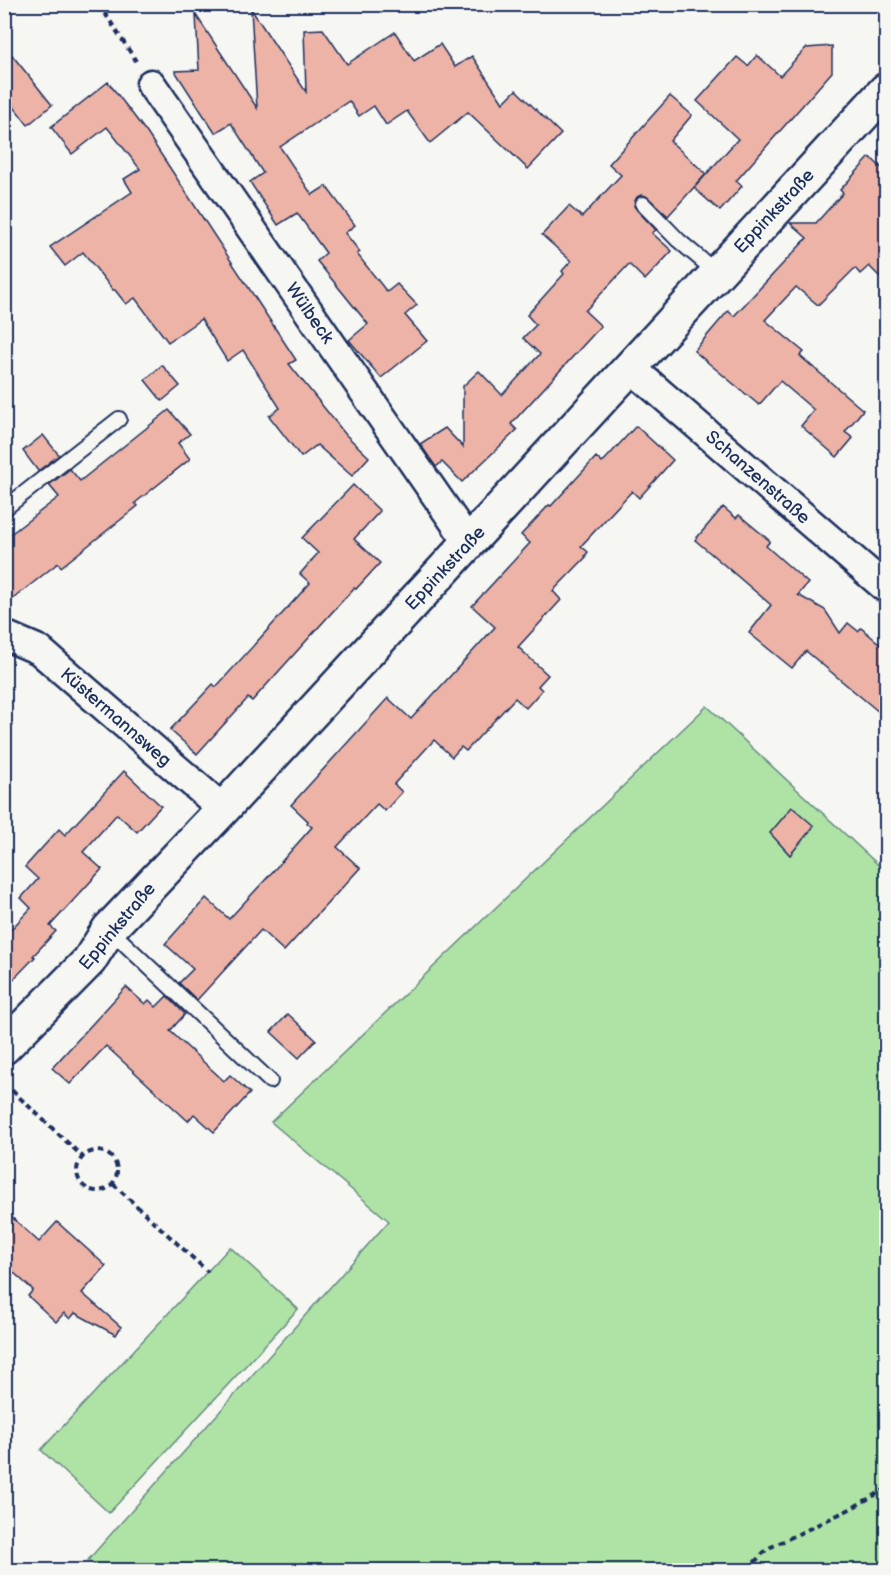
<svg xmlns="http://www.w3.org/2000/svg" width="891" height="1575" font-family="'Balsamiq Sans',sans-serif">
  <style>
    .green { fill: #afe3a5; stroke: #658982; stroke-width: 1.5 }
    .building { fill: #ecb3a6; stroke: #1b2f5e; stroke-width: 1.5 }
    .lines { fill: none; stroke-linecap: round; stroke-linejoin: round }
    .service-casing { stroke: #1b2f5e; stroke-width: 18 }
    .minor-casing { stroke: #1b2f5e; stroke-width: 33 }
    .tertiary-casing { stroke: #1b2f5e; stroke-width: 38 }
    .path { stroke: #1b2f5e; stroke-width: 4; stroke-dasharray: 6 4.5; stroke-linecap: butt }
    .service { stroke: #f6f6f2; stroke-width: 14 }
    .minor { stroke: #f6f6f2; stroke-width: 28 }
    .tertiary { stroke: #f6f6f2; stroke-width: 33 }
    .labels { text-anchor: middle; stroke-width: 5; stroke-linejoin: round; paint-order: stroke }
    .street-label { font-size: 18px; fill: #1b2f5e; stroke: #f6f6f2 }
  </style>
  <rect width="100%" height="100%" fill="#f6f6f2"/>
  <filter id="ink" filterUnits="userSpaceOnUse"><feTurbulence type="fractalNoise" baseFrequency=".0167" numOctaves="2"/><feDisplacementMap in="SourceGraphic" scale="12" xChannelSelector="R" yChannelSelector="G"/><feConvolveMatrix kernelMatrix="1 2 1 2 8 2 1 2 1" color-interpolation-filters="sRGB"/></filter>
  <g filter="url(#ink)">
    <!-- green -->
    <g class="green">
      <path d="M 707,706 L 886,872 L 886,1570 L 102,1570 L 88,1560 L 389,1221 L 271,1122 Z"/>
      <path d="M 230,1247 L 298,1309 L 109,1513 L 41,1450 Z"/>
    </g>
    <!-- building -->
    <g class="building">
      <path d="M 251,9 L 306,92 L 304,30 L 323,29 L 347,64 L 395,32 L 414,61 L 440,44 L 455,67 L 472,56 L 503,103 L 516,90 L 561,134 L 528,169 L 468,112 L 430,143 L 407,111 L 386,125 L 374,106 L 359,116 L 349,101 L 280,147 L 312,195 L 326,186 L 355,225 L 345,233 L 360,252 L 357,254 L 387,292 L 397,284 L 417,305 L 405,315 L 427,341 L 381,378 L 349,340 L 368,324 L 317,261 L 326,253 L 297,213 L 278,225 L 250,182 L 263,173 L 231,123 L 215,133 L 175,71 L 199,70 L 196,15 L 257,108 Z"/>
      <path d="M 4,45 L 52,105 L 28,125 L 4,94 Z"/>
      <path d="M 832,46 L 832,72 L 736,181 L 742,186 L 720,211 L 694,188 L 738,139 L 697,101 L 737,57 L 748,66 L 757,55 L 780,76 L 806,48 Z"/>
      <path d="M 108,82 L 147,133 L 296,360 L 289,364 L 346,435 L 369,457 L 352,476 L 317,445 L 301,457 L 269,416 L 280,408 L 243,350 L 227,361 L 201,319 L 168,342 L 135,298 L 126,304 L 115,290 L 113,290 L 83,252 L 65,266 L 50,247 L 132,192 L 124,179 L 140,169 L 107,127 L 72,154 L 51,127 Z"/>
      <path d="M 670,96 L 692,115 L 670,141 L 706,174 L 668,216 L 646,196 L 641,195 L 637,197 L 635,201 L 634,206 L 637,210 L 656,230 L 652,233 L 672,251 L 645,280 L 629,264 L 585,311 L 601,326 L 511,424 L 517,430 L 462,482 L 442,462 L 436,467 L 420,444 L 445,428 L 463,447 L 463,386 L 479,371 L 502,395 L 540,354 L 523,338 L 536,325 L 527,315 L 564,274 L 562,271 L 571,261 L 542,235 L 569,206 L 582,217 L 621,175 L 609,164 Z"/>
      <path d="M 870,157 L 886,172 L 886,283 L 869,266 L 860,274 L 855,268 L 818,305 L 796,287 L 765,320 L 804,352 L 800,356 L 863,410 L 845,432 L 853,438 L 837,457 L 801,426 L 814,410 L 780,381 L 759,405 L 694,351 L 728,311 L 734,316 L 807,238 L 790,223 L 816,223 L 843,193 L 840,190 Z"/>
      <path d="M 162,365 L 180,386 L 162,401 L 145,380 Z"/>
      <path d="M 169,410 L 190,434 L 178,443 L 190,459 L 135,503 L 138,506 L 61,567 L 58,563 L 4,606 L 4,539 L 59,497 L 49,485 L 70,469 L 80,481 Z"/>
      <path d="M 636,426 L 673,460 L 639,498 L 632,491 L 581,546 L 588,552 L 585,556 L 586,557 L 553,591 L 561,600 L 518,647 L 548,675 L 538,686 L 542,690 L 526,708 L 515,698 L 466,751 L 461,747 L 452,757 L 434,740 L 394,784 L 402,792 L 385,811 L 377,804 L 337,847 L 360,868 L 284,951 L 261,930 L 197,1000 L 179,983 L 193,969 L 165,944 L 206,898 L 229,919 L 267,878 L 312,827 L 307,823 L 308,821 L 291,805 L 388,698 L 411,719 L 495,627 L 472,606 L 530,543 L 521,535 L 549,505 L 551,506 L 596,457 L 602,463 Z"/>
      <path d="M 43,435 L 59,455 L 38,471 L 23,451 Z"/>
      <path d="M 353,485 L 380,511 L 354,539 L 380,563 L 356,589 L 354,588 L 252,701 L 248,698 L 197,754 L 170,730 L 213,684 L 216,687 L 310,583 L 300,574 L 318,553 L 302,538 Z"/>
      <path d="M 723,507 L 736,518 L 739,515 L 770,541 L 766,546 L 808,583 L 798,595 L 825,610 L 840,633 L 848,623 L 858,631 L 861,628 L 886,649 L 886,718 L 806,651 L 792,668 L 749,633 L 771,605 L 695,540 Z"/>
      <path d="M 124,771 L 161,806 L 137,832 L 117,814 L 83,852 L 102,869 L 50,926 L 56,931 L 33,956 L 35,957 L 4,989 L 4,937 L 31,908 L 21,898 L 38,879 L 25,867 L 59,829 L 65,835 Z"/>
      <path d="M 792,807 L 814,826 L 790,855 L 770,833 Z"/>
      <path d="M 126,987 L 145,1004 L 149,1000 L 156,1007 L 167,996 L 185,1014 L 170,1031 L 224,1081 L 230,1075 L 250,1093 L 214,1132 L 194,1114 L 188,1121 L 106,1046 L 70,1084 L 52,1068 Z"/>
      <path d="M 288,1014 L 316,1040 L 299,1058 L 271,1032 Z"/>
      <path d="M 4,1210 L 39,1242 L 57,1222 L 106,1266 L 82,1293 L 121,1327 L 116,1335 L 75,1313 L 70,1319 L 64,1313 L 56,1322 L 28,1296 L 33,1290 L 4,1264 Z"/>
    </g>
    <g class="lines">
      <defs>
        <g id="service">
          <path d="M 643,204 L 678,240 L 717,273"/>
          <path d="M 4,509 L 119,419"/>
          <path d="M 109,929 L 270,1081"/>
        </g>
        <g id="minor">
          <path d="M 151,84 L 469,543"/>
          <path d="M 630,367 L 886,588"/>
          <path d="M 4,635 L 39,650 L 223,809"/>
        </g>
        <path id="tertiary" d="M 4,1047 L 89,961 L 109,929 L 223,809 L 886,90"/>
      </defs>
      <!-- service casing -->
      <use href="#service" class="service-casing"/>
      <!-- minor casing -->
      <use href="#minor" class="minor-casing"/>
      <!-- tertiary casing -->
      <use href="#tertiary" class="tertiary-casing"/>
      <!-- path -->
      <g class="path">
        <path d="M 99,4 L 136,61"/>
        <path d="M 4,1083 L 83,1157"/>
        <circle cx="97" cy="1171" r="20"/>
        <path d="M 113,1184 L 208,1272"/>
        <path d="M 747,1570 L 767,1549 L 850,1509 L 886,1489"/>
      </g>
      <!-- service -->
      <use href="#service" class="service"/>
      <!-- minor -->
      <use href="#minor" class="minor"/>
      <!-- tertiary -->
      <use href="#tertiary" class="tertiary"/>
    </g>
  </g>
  <g class="labels">
    <!-- street labels -->
    <g class="street-label">
      <text transform="translate(774 211) rotate(-47)" y="6">Eppinkstraße</text>
      <text transform="translate(310 313) rotate(55)" y="6">Wülbeck</text>
      <text transform="translate(758 477) rotate(41)" y="6">Schanzenstraße</text>
      <text transform="translate(445 568) rotate(-47)" y="6">Eppinkstraße</text>
      <text transform="translate(116 717) rotate(41)" y="6">Küstermannsweg</text>
      <text transform="translate(117 926) rotate(-50)" y="6">Eppinkstraße</text>
    </g>
  </g>
  <!-- margin -->
  <rect width="891" height="1575" fill="none" stroke="#f6f6f2" stroke-width="24"/>
  <rect x="12" y="12" width="867" height="1551" fill="none" stroke="#1b2f5e" stroke-width="2" filter="url(#ink)"/>
</svg>
